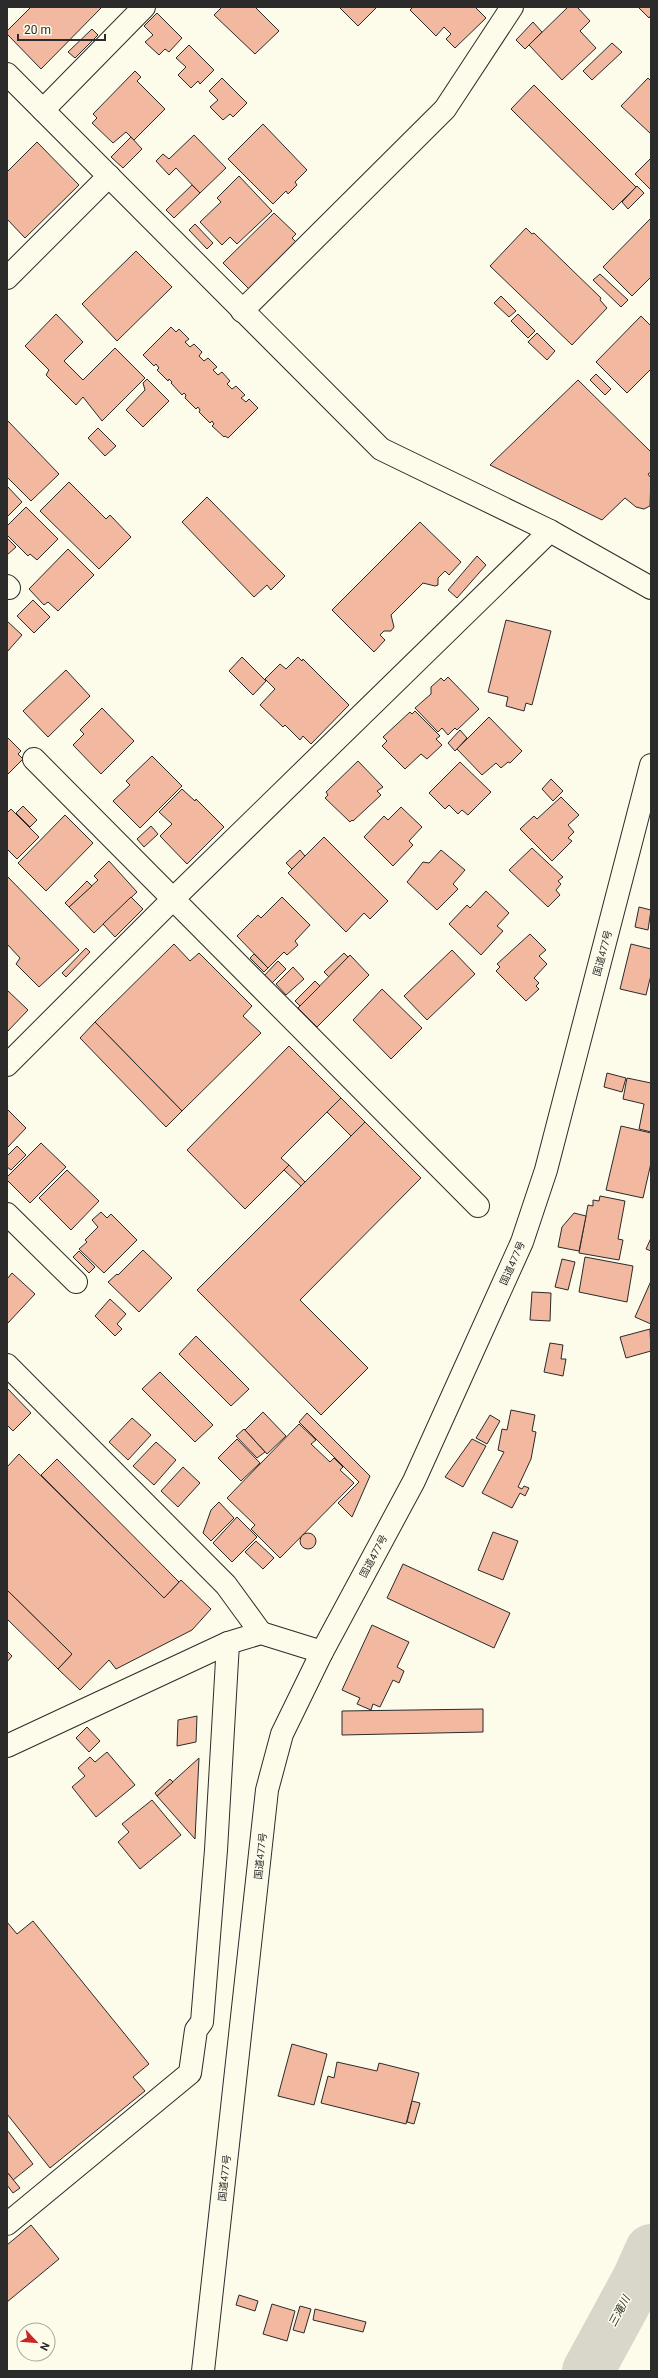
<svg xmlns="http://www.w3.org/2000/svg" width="658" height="2378" font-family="Roboto,'Noto Sans JP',sans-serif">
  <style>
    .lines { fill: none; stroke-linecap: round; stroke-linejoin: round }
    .river { stroke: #d8d7c9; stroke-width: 52 }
    .building { fill: #f2b8a0; stroke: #2b2b2b }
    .street-casing { stroke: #2b2b2b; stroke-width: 24 }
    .secondary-casing { stroke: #2b2b2b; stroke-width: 24 }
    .highway-casing { stroke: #2b2b2b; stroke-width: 24 }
    .street { stroke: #fdfbea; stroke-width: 22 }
    .secondary { stroke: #fdfbea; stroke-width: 22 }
    .highway { stroke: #fdfbea; stroke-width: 22 }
    .labels { text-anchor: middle; stroke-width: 3; stroke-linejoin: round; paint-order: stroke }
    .street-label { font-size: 10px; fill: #2b2b2b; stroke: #fdfbea }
    .water-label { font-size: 11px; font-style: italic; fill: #2b2b2b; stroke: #fdfbea }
  </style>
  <rect width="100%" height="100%" fill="#fdfbea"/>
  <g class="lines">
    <!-- river -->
    <path class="river" d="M 588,2371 L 638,2279 L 651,2250"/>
  </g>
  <!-- building -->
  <g class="building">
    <path d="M 31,7 L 102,7 L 41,69 L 7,34 L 7,31 Z"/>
    <path d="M 222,7 L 255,7 L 279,31 L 255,54 L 214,15 Z"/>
    <path d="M 339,7 L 377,7 L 358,26 Z"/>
    <path d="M 413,7 L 475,7 L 486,18 L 455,48 L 446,39 L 451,34 L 444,27 L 436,36 L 410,10 Z"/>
    <path d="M 568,7 L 577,7 L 590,21 L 580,31 L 596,48 L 562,80 L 529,45 Z"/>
    <path d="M 638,7 L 651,7 L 651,15 L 649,18 Z"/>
    <path d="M 157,13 L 182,38 L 169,52 L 165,49 L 159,55 L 145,42 L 153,35 L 144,26 Z"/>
    <path d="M 533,22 L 542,32 L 525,49 L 516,40 Z"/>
    <path d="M 92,29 L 98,35 L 75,58 L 68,52 Z"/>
    <path d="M 612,43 L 622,52 L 592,80 L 583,71 Z"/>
    <path d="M 189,45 L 214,70 L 200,84 L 198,81 L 191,88 L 178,75 L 186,67 L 176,58 Z"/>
    <path d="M 135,71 L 141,77 L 137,81 L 165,109 L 134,140 L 126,132 L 113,143 L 92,123 L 97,118 L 93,114 Z"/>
    <path d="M 222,78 L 247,103 L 233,117 L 230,114 L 223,120 L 210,107 L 218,100 L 209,91 Z"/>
    <path d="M 648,78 L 651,81 L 651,134 L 621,106 Z"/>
    <path d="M 534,85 L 636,187 L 613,210 L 511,109 Z"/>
    <path d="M 263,124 L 307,170 L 295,182 L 297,185 L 288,194 L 286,191 L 273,204 L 228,159 Z"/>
    <path d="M 194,135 L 226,168 L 200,193 L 176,168 L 169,175 L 156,161 L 163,154 L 169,159 Z"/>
    <path d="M 131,137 L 142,149 L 123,168 L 111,157 Z"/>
    <path d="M 37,142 L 79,185 L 25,238 L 7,219 L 7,172 Z"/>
    <path d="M 651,158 L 651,190 L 635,174 Z"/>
    <path d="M 239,176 L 272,211 L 237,244 L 230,237 L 222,245 L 200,222 L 221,202 L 217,198 Z"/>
    <path d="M 192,185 L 200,193 L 174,218 L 166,210 Z"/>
    <path d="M 637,186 L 644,193 L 628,209 L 622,202 Z"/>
    <path d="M 274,213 L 296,234 L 292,238 L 297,243 L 250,290 L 223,263 Z"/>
    <path d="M 651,218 L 651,277 L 632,296 L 603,267 Z"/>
    <path d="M 195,224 L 213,243 L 207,249 L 189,230 Z"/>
    <path d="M 526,228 L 532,234 L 534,233 L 601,298 L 600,300 L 607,308 L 572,345 L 490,266 Z"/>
    <path d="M 136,251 L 172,287 L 117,341 L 82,304 Z"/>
    <path d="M 600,274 L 628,300 L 621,307 L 593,280 Z"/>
    <path d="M 501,296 L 516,311 L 509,317 L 494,303 Z"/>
    <path d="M 56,314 L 83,342 L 64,361 L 83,380 L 115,348 L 145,378 L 102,421 L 83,397 L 76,405 L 46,375 L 49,370 L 25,346 Z"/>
    <path d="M 518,314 L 535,331 L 528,338 L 511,321 Z"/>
    <path d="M 641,316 L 651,326 L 651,369 L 627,393 L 596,362 Z"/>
    <path d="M 171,327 L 176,332 L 179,329 L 189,339 L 185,342 L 190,347 L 194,344 L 202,352 L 199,356 L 204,361 L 208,358 L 217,367 L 213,370 L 218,375 L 222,372 L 230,381 L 227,384 L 232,389 L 236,386 L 245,395 L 241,398 L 246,402 L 249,399 L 258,408 L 228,438 L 225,436 L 224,437 L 212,426 L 214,424 L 212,421 L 210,423 L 199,412 L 200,410 L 198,407 L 196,409 L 185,398 L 186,395 L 184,393 L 182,395 L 171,383 L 172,382 L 169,379 L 168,381 L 157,370 L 159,368 L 156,364 L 154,366 L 143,355 Z"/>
    <path d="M 537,333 L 555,351 L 547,360 L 528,342 Z"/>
    <path d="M 596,374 L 611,389 L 605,395 L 590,380 Z"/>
    <path d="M 147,379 L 169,401 L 143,427 L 126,410 L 145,390 L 143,383 Z"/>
    <path d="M 578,380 L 651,452 L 651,472 L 648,474 L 651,478 L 650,506 L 644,509 L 636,507 L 625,498 L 602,520 L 490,465 Z"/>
    <path d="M 7,420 L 59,474 L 31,501 L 7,477 Z"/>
    <path d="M 98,428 L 116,446 L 105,456 L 88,438 Z"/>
    <path d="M 69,482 L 106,519 L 110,515 L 131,537 L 99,569 L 40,511 Z"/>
    <path d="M 7,486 L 22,502 L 7,517 Z"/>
    <path d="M 207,497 L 285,576 L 271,590 L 267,585 L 254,597 L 182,522 Z"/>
    <path d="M 26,507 L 58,539 L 37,560 L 30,554 L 28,556 L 7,535 L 7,526 Z"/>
    <path d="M 420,522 L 461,562 L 449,575 L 445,571 L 438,578 L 438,585 L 435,586 L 423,583 L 391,615 L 394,627 L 391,631 L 384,631 L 380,635 L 385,640 L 374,652 L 332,610 Z"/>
    <path d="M 7,538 L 16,547 L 7,555 Z"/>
    <path d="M 68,549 L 94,575 L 58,611 L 48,602 L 44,605 L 29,589 Z"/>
    <path d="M 477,556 L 486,565 L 457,598 L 448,590 Z"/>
    <path d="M 33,600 L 50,617 L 34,633 L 17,616 Z"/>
    <path d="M 506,620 L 551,631 L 532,705 L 526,703 L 524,711 L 506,706 L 508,697 L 488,692 Z"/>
    <path d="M 7,621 L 22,635 L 7,652 Z"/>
    <path d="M 242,657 L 266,681 L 253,695 L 229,671 Z"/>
    <path d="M 298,657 L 302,661 L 303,659 L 349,705 L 311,744 L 303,736 L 300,740 L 285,725 L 283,727 L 260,705 L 275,689 L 265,679 L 280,664 L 286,669 Z"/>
    <path d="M 66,670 L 90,696 L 48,737 L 23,711 Z"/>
    <path d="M 448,677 L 479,709 L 457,730 L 455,728 L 448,735 L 442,728 L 438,732 L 415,708 L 431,694 L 431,687 L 441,678 L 444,681 Z"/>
    <path d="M 102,708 L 134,741 L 101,774 L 73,745 L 84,734 L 80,730 Z"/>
    <path d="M 415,711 L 440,736 L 436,739 L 442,745 L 427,759 L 421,754 L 405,769 L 382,746 L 387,741 L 383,737 L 410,712 L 412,714 Z"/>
    <path d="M 489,717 L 522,751 L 510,763 L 508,762 L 501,768 L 496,763 L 482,775 L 457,749 Z"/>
    <path d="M 460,730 L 467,738 L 455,751 L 448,743 Z"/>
    <path d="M 7,737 L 21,751 L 18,754 L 23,759 L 7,775 Z"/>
    <path d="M 152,756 L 182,786 L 140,828 L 113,801 L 130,785 L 126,781 Z"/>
    <path d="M 358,761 L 383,787 L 377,791 L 381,795 L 353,821 L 352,820 L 350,822 L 325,798 L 328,795 L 326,792 Z"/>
    <path d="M 460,762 L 491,792 L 468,815 L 462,810 L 458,814 L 449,805 L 445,809 L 429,793 Z"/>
    <path d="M 551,779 L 563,791 L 553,801 L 542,789 Z"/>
    <path d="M 182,789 L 195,801 L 196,799 L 224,827 L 187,864 L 160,836 L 172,824 L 159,812 Z"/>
    <path d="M 561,797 L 579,815 L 568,825 L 574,832 L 568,838 L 572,841 L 552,861 L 520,829 L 534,816 L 537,819 Z"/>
    <path d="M 23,806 L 37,820 L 30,827 L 16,813 Z"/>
    <path d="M 401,807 L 422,827 L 409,841 L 413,845 L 393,866 L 364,837 L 384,816 L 388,820 Z"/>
    <path d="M 11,809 L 39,837 L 17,859 L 7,849 L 7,813 Z"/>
    <path d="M 65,815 L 93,843 L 46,891 L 18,863 Z"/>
    <path d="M 151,826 L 158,834 L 144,847 L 137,839 Z"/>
    <path d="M 324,837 L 388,901 L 370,919 L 364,913 L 346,932 L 288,873 Z"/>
    <path d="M 532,848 L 563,877 L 558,881 L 561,884 L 556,890 L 560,895 L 548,907 L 509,870 Z"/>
    <path d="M 300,850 L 305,856 L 292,869 L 286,863 Z"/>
    <path d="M 441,850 L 465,870 L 453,884 L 458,889 L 437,910 L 407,882 L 423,862 L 429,863 Z"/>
    <path d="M 109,861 L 137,892 L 94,933 L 69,907 L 98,880 L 94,876 Z"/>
    <path d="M 7,876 L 79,950 L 39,987 L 16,964 L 20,958 L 7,944 Z"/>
    <path d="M 87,881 L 92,886 L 69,907 L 65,903 Z"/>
    <path d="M 486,891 L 509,913 L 497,926 L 503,931 L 481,955 L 449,924 L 467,905 L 470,908 Z"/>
    <path d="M 131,897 L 143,909 L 115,937 L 103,924 Z"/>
    <path d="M 282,897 L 310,925 L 295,941 L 298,945 L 287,955 L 284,952 L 268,968 L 237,936 L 258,915 L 261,918 Z"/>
    <path d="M 639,907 L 651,910 L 648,930 L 635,927 Z"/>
    <path d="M 530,934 L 546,950 L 539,956 L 547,964 L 534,978 L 539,983 L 536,986 L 539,989 L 526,1001 L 496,971 L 500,967 L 497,964 Z"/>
    <path d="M 174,944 L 190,961 L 199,953 L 252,1006 L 243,1016 L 261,1033 L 182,1111 L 95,1022 Z"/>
    <path d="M 631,944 L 651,949 L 651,975 L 646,995 L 620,989 Z"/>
    <path d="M 86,948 L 90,952 L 66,977 L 62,973 Z"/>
    <path d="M 452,950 L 475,974 L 427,1020 L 404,996 Z"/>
    <path d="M 344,953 L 348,957 L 329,977 L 324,972 Z"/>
    <path d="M 254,954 L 268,968 L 264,972 L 250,958 Z"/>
    <path d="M 350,955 L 369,975 L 317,1027 L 298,1008 Z"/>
    <path d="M 278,961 L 286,969 L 271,984 L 263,977 Z"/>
    <path d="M 293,967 L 304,979 L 286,995 L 276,984 Z"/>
    <path d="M 315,981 L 320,986 L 300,1006 L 295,1001 Z"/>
    <path d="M 382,989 L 422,1028 L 391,1059 L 353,1020 Z"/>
    <path d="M 7,990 L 28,1010 L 7,1032 Z"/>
    <path d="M 95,1022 L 182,1111 L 166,1127 L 80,1038 Z"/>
    <path d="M 289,1046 L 341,1098 L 281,1158 L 289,1165 L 245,1209 L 187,1150 Z"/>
    <path d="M 607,1073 L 626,1078 L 622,1092 L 604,1087 Z"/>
    <path d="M 627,1078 L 651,1083 L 651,1132 L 639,1129 L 644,1104 L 623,1099 Z"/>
    <path d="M 341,1098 L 365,1122 L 351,1136 L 327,1112 Z"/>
    <path d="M 7,1109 L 26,1128 L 7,1148 Z"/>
    <path d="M 365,1122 L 421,1178 L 300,1300 L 368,1368 L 321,1415 L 197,1290 Z"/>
    <path d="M 621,1126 L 651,1133 L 651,1163 L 643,1198 L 606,1190 Z"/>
    <path d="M 41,1143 L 66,1167 L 30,1203 L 7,1180 L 7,1177 Z"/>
    <path d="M 17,1146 L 26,1155 L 11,1170 L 7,1167 L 7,1156 Z"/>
    <path d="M 289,1165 L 305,1182 L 301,1186 L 284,1170 Z"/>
    <path d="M 67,1170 L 99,1201 L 71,1230 L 39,1198 Z"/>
    <path d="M 600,1196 L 625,1201 L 618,1239 L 623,1240 L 619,1260 L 579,1253 L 588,1205 L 593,1206 L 593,1200 L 599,1201 Z"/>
    <path d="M 101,1212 L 107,1218 L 111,1214 L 137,1240 L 104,1273 L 79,1249 L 87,1242 L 85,1240 L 98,1227 L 92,1220 Z"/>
    <path d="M 574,1213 L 586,1216 L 579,1251 L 558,1247 L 562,1227 Z"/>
    <path d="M 651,1238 L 651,1251 L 646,1249 Z"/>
    <path d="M 143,1250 L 172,1278 L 139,1312 L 108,1282 L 117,1274 L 118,1275 Z"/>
    <path d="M 79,1251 L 95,1267 L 89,1273 L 73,1257 Z"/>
    <path d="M 585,1257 L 633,1266 L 627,1302 L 579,1292 Z"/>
    <path d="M 562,1259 L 575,1262 L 568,1290 L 555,1287 Z"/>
    <path d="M 12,1273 L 35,1294 L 7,1324 L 7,1279 Z"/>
    <path d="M 651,1281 L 651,1324 L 635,1317 Z"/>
    <path d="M 532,1292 L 551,1293 L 550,1321 L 530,1320 Z"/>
    <path d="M 110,1299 L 126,1314 L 117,1324 L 122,1329 L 115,1336 L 95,1316 Z"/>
    <path d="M 650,1329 L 651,1351 L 626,1358 L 620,1337 Z"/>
    <path d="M 196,1336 L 249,1389 L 231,1406 L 179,1354 Z"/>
    <path d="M 550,1343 L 563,1345 L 561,1359 L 566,1359 L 563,1376 L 544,1372 Z"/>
    <path d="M 160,1372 L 213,1425 L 195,1442 L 142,1389 Z"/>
    <path d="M 7,1388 L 31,1413 L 13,1431 L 7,1425 Z"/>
    <path d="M 511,1410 L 535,1415 L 532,1431 L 536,1432 L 531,1459 L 518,1487 L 522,1489 L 524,1486 L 529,1488 L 525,1496 L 520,1493 L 512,1508 L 482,1493 L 504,1452 L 498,1450 L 502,1429 L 507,1430 Z"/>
    <path d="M 263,1412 L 286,1436 L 267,1454 L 245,1430 Z"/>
    <path d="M 307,1413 L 370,1476 L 352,1517 L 338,1503 L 359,1482 L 299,1422 Z"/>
    <path d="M 490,1415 L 500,1421 L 487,1444 L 476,1438 Z"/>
    <path d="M 132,1418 L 151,1435 L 128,1460 L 109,1442 Z"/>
    <path d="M 299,1424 L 316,1440 L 311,1444 L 330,1462 L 334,1458 L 343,1467 L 340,1470 L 354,1483 L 280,1558 L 251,1529 L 255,1525 L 227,1498 Z"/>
    <path d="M 244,1429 L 265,1452 L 257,1458 L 236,1436 Z"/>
    <path d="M 237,1439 L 260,1463 L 241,1481 L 218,1458 Z"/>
    <path d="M 472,1439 L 486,1446 L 463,1487 L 445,1477 Z"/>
    <path d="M 156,1442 L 176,1460 L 154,1485 L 133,1466 Z"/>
    <path d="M 19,1454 L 164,1598 L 181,1580 L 211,1609 L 192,1630 L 116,1669 L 109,1660 L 80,1690 L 58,1669 L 72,1654 L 7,1590 L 7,1467 Z"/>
    <path d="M 57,1459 L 179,1582 L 164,1598 L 41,1475 Z"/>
    <path d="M 183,1467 L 200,1483 L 178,1507 L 161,1491 Z"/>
    <path d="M 219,1502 L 234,1518 L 211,1541 L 203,1533 L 211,1510 Z"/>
    <path d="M 237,1517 L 257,1537 L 232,1562 L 213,1543 Z"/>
    <path d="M 493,1532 L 518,1541 L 503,1580 L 478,1570 Z"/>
    <circle cx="308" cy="1541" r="8"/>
    <path d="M 256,1541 L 274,1558 L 263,1569 L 245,1552 Z"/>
    <path d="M 403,1564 L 510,1613 L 494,1648 L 387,1598 Z"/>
    <path d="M 7,1590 L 72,1654 L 58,1669 L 7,1619 Z"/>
    <path d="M 372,1625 L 409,1642 L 397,1667 L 404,1671 L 399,1683 L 393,1680 L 380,1707 L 373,1704 L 371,1710 L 357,1704 L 360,1698 L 342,1690 Z"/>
    <path d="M 7,1651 L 12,1656 L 7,1662 Z"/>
    <path d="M 483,1709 L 483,1732 L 342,1735 L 342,1711 Z"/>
    <path d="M 197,1716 L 196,1742 L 177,1746 L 178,1720 Z"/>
    <path d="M 87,1727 L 100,1741 L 89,1752 L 76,1738 Z"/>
    <path d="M 107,1752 L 135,1785 L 96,1817 L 72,1787 L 85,1776 L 78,1768 L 90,1757 L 95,1762 Z"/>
    <path d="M 199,1758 L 195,1839 L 157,1796 Z"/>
    <path d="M 170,1779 L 173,1782 L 157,1796 L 155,1793 Z"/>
    <path d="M 152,1800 L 181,1835 L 140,1869 L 118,1842 L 129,1832 L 122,1824 Z"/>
    <path d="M 33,1921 L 149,2064 L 133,2077 L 145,2091 L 50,2168 L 7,2114 L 7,1922 L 17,1934 Z"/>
    <path d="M 292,2044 L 327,2054 L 314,2105 L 278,2096 Z"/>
    <path d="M 337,2062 L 377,2071 L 379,2063 L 419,2073 L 406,2124 L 321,2103 L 328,2076 L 334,2078 Z"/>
    <path d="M 412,2101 L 420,2103 L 414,2124 L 407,2122 Z"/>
    <path d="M 7,2130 L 33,2164 L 13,2180 L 7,2172 Z"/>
    <path d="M 7,2172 L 20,2188 L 13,2193 L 7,2185 Z"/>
    <path d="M 31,2225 L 59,2259 L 7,2302 L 7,2245 Z"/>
    <path d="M 239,2295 L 258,2301 L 255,2311 L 236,2305 Z"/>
    <path d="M 272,2304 L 295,2311 L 287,2341 L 263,2334 Z"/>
    <path d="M 300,2306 L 311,2309 L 304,2333 L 293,2330 Z"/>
    <path d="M 315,2309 L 366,2322 L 363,2332 L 313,2320 Z"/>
  </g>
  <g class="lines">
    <defs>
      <g id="street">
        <path d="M 43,110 L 144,7"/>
        <path d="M 7,278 L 109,176"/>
        <path d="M 242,311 L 445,109 L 512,7"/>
        <path d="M 7,586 L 9,588"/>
        <path d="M 34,759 L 478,1206"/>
        <path d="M 7,1065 L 173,899 L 550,531"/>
        <path d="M 7,1214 L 76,1282"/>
        <path d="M 7,1365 L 226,1585 L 261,1633"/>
        <path d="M 7,1746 L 228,1643 L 261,1633 L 322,1652"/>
        <path d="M 7,2224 L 190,2073 L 196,2030 L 202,2022 L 216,1850 L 228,1643"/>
      </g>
      <path id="secondary" d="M 7,74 L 381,449 L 550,531 L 651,588"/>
      <path id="highway" d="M 203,2371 L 267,1790 L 282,1734 L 322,1652 L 414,1481 L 522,1242 L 546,1170 L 651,765"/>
    </defs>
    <!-- street casing -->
    <use href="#street" class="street-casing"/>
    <!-- secondary casing -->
    <use href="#secondary" class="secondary-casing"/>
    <!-- highway casing -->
    <use href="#highway" class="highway-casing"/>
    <!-- street -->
    <use href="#street" class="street"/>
    <!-- secondary -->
    <use href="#secondary" class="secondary"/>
    <!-- highway -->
    <use href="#highway" class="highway"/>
  </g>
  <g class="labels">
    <!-- street labels -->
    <g class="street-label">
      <text transform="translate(602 953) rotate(-75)" y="4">国道477号</text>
      <text transform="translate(512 1263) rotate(-66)" y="4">国道477号</text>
      <text transform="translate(373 1556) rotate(-62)" y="4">国道477号</text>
      <text transform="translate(260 1856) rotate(-84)" y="4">国道477号</text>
      <text transform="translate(224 2178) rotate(-84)" y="4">国道477号</text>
    </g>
    <!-- water labels -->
    <g class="water-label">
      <text transform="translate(619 2311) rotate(-62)" y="4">三滝川</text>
    </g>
  </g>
  <!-- border -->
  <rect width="658" height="2378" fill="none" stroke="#2b2b2b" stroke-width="16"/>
  <!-- north arrow -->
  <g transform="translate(36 2342) rotate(116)"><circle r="19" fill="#fdfbea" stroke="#a9a89e"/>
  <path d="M0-3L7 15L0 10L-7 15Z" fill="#c62828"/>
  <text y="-6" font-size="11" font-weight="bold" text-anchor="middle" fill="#2b2b2b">N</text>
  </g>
  <!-- scale -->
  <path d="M18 34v6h87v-6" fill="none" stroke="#2b2b2b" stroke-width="2"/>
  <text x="24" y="34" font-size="12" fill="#2b2b2b" stroke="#fdfbea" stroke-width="3" paint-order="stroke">20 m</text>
</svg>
